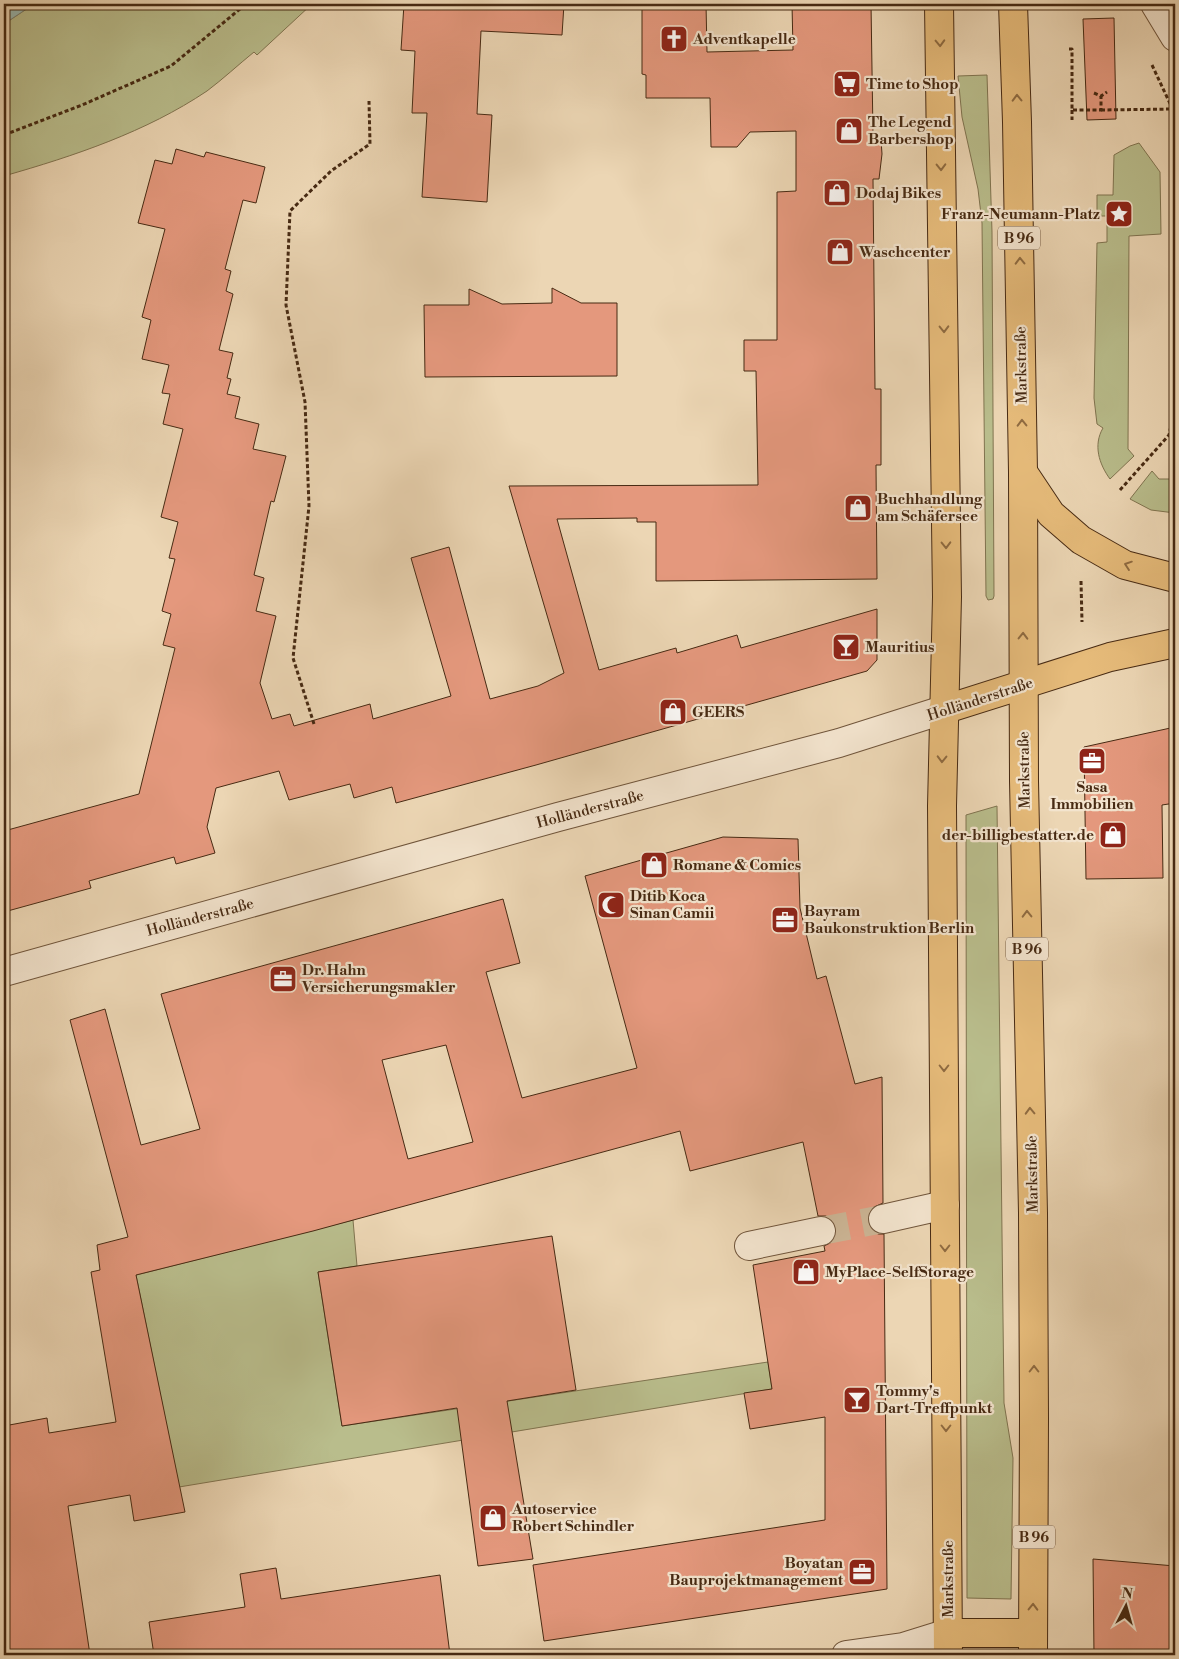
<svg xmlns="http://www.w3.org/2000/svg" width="1179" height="1659" font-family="'Libre Bodoni',serif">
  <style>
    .green { fill: #b9bd8c; stroke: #807450 }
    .water { fill: #99b9b2; stroke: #788072 }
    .building { fill: #e4987d; stroke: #472a13; fill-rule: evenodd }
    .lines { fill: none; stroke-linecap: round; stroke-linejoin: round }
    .minor-tunnel { stroke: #cbb494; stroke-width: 28; stroke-dasharray: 28 14; stroke-linecap: butt }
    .minor-casing { stroke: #70553b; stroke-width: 30 }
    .major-casing { stroke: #472a13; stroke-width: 30 }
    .path { stroke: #472a13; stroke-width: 3; stroke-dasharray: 4 2.5; stroke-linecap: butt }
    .minor { stroke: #f3e4ce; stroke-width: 28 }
    .major { stroke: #e6bb7a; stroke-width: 28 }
    .oneway { stroke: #8f6b41 }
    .labels { text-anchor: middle; stroke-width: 4.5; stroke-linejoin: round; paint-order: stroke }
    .shield { fill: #f3e4ce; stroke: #7b624b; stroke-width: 1 }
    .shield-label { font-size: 14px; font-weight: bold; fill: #472a13 }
    .poi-label { font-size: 15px; font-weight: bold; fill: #472a13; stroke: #f3e4ce; text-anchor: start }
    .street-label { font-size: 15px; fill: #472a13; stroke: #f3e4ce }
  </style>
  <rect width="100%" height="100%" fill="#ecd6b4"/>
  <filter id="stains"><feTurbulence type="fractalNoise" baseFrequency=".004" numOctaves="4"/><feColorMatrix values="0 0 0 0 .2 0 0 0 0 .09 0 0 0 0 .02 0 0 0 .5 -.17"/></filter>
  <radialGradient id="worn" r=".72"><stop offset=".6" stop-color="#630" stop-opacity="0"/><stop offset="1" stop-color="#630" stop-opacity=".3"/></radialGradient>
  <!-- green -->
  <g class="green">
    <path d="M 34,4 L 312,4 L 257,55 L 254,52 C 238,65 223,79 207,91 C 146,132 74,156 4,176 L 4,24 Z"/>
    <path d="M 987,75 L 992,232 L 994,596 L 993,599 L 988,600 L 986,596 L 982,223 L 978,189 L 962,117 L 958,76 Z"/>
    <path d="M 1139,143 L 1160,172 L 1161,234 L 1129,236 L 1128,449 L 1134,456 L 1110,479 C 1099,464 1093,445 1103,428 L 1097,424 L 1094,398 L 1097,243 L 1107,242 L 1107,216 L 1097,216 L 1097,195 L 1113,195 L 1114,155 L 1130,146 Z"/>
    <path d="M 1152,471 L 1159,479 L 1175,479 L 1175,513 L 1151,510 L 1130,499 Z"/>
    <path d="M 997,806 L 1004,1403 L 1013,1458 L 1011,1599 L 967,1598 L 966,815 Z"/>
    <path d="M 353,1220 L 357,1266 L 318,1272 L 342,1426 L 768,1362 L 772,1389 L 179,1487 L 136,1275 Z"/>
  </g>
  <!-- water -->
  <path class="water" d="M 4,4 L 34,4 L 4,24 Z"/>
  <!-- building -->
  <g class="building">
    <path d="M 404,4 L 564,4 L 562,35 L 481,31 L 477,114 L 492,115 L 487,202 L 422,197 L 427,113 L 412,113 L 415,51 L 401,50 Z"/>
    <path d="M 642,4 L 706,4 L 707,52 L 793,50 L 792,4 L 871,4 L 873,135 L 881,140 L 882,154 L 879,179 L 873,179 L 875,389 L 881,389 L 881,465 L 876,465 L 877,579 L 656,581 L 656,522 L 637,522 L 637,518 L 557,519 L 599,670 L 676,648 L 677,653 L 737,635 L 741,648 L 877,609 L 877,660 L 867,671 L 536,765 L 396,803 L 392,787 L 354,798 L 350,784 L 289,800 L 279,771 L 216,788 L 207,827 L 215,853 L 176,864 L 174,857 L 89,881 L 91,888 L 4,912 L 4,831 L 139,794 L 175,648 L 163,645 L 171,614 L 162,611 L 175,559 L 169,558 L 178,522 L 161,517 L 183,429 L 163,424 L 170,394 L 162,393 L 169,365 L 142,359 L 151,320 L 142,317 L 165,229 L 138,223 L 155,160 L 172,164 L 176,149 L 204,157 L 206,152 L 265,167 L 256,203 L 243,200 L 225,269 L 231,271 L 226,291 L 233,294 L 219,350 L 233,353 L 227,378 L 231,379 L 227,394 L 240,397 L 235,418 L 259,424 L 253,449 L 286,456 L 274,502 L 271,501 L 254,575 L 264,578 L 256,611 L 276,616 L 260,683 L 272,719 L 290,714 L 294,726 L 370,704 L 373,719 L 451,696 L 411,558 L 449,547 L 490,699 L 538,686 L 564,673 L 509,486 L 758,485 L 756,371 L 744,371 L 744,340 L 777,340 L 777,192 L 796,191 L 796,131 L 750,132 L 737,147 L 711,147 L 710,98 L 646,98 L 646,75 L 642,74 Z"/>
    <path d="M 1114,18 L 1116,119 L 1087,120 L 1083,19 Z"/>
    <path d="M 552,288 L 581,303 L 617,303 L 617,376 L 425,377 L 424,305 L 469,305 L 469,289 L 502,304 L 552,303 Z"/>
    <path d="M 1175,727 L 1175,803 L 1162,805 L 1163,878 L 1086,879 L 1084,747 Z"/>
    <path d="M 723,837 L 798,839 L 800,908 L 817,979 L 826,976 L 855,1084 L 882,1077 L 883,1203 L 872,1208 L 868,1214 L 868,1222 L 872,1230 L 878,1234 L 884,1234 L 887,1589 L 544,1641 L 533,1565 L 825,1520 L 825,1417 L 750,1429 L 744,1393 L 772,1389 L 753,1265 L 825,1251 L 824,1246 L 832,1242 L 836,1236 L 836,1227 L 832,1220 L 826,1216 L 818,1216 L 803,1142 L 690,1171 L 680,1131 L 313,1231 L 136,1275 L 185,1512 L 134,1521 L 130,1495 L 68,1506 L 90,1655 L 4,1655 L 4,1426 L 47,1418 L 49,1433 L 116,1422 L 91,1272 L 100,1270 L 97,1245 L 128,1237 L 70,1020 L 105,1009 L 141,1145 L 200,1129 L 161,994 L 503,899 L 520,963 L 486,972 L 522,1098 L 637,1068 L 585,876 ZM 446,1045 L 473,1142 L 408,1159 L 382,1060 Z"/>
    <path d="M 552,1236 L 576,1390 L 507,1401 L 533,1559 L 478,1566 L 457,1408 L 342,1426 L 318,1272 Z"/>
    <path d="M 1093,1559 L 1175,1566 L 1174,1655 L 1094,1655 Z"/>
    <path d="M 276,1568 L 281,1599 L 440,1575 L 450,1655 L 154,1655 L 149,1622 L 245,1607 L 240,1574 Z"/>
  </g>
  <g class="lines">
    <!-- minor-tunnel -->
    <path class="minor-tunnel" d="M 821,1231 L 883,1219"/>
    <defs>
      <g id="minor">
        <path d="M 1155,4 L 1175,37"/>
        <path d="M 4,972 L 558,817 L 839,743 L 943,710"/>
        <path d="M 883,1219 L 945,1205"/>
        <path d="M 749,1246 L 821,1231"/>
        <path d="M 846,1655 L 903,1647 L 948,1633"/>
      </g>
      <g id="major">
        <path d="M 939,4 L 947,597 L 942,806 L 948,1655"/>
        <path d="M 1013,4 L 1017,122 L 1023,472 L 1024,781 L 1033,1213 L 1034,1418 L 1033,1655"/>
        <path d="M 1023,472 L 1051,514 L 1081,540 L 1125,565 L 1175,578"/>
        <path d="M 943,710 L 1110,657 L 1175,643"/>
        <path d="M 948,1633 L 1032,1633"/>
      </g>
    </defs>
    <!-- minor casing -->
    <use href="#minor" class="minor-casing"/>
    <!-- major casing -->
    <use href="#major" class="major-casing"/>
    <!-- path -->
    <g class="path">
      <path d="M 1069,49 L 1072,49 L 1072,110 L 1101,110 L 1101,96"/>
      <path d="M 1152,65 L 1173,110 L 1175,190"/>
      <path d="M 1094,93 L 1101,96 L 1107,92"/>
      <path d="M 1072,110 L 1072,120"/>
      <path d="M 1101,110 L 1175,109"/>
      <path d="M 4,135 L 82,105 L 171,66 L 246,4"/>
      <path d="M 1120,490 L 1169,435 L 1175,407"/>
      <path d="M 1081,581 L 1082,622"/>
      <path d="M 314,724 L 293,658 L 309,506 L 305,402 L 286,305 L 290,211 L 331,171 L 370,144 L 369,101"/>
    </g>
    <!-- minor -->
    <use href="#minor" class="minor"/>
    <!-- major -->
    <use href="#major" class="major"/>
  </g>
  <!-- one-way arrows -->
  <defs><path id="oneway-chevron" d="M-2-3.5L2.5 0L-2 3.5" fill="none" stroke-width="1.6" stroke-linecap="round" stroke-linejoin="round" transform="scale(1.25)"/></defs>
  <g class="oneway">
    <use href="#oneway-chevron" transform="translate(940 43) rotate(88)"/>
    <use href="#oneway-chevron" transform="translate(1017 98) rotate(-91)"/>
    <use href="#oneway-chevron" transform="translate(941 167) rotate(89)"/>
    <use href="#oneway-chevron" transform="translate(1020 261) rotate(-91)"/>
    <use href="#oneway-chevron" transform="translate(944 329) rotate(89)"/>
    <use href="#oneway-chevron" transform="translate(1022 423) rotate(-91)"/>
    <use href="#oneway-chevron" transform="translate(946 545) rotate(89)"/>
    <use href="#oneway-chevron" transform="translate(1128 565) rotate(-161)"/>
    <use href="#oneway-chevron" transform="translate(1023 636) rotate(-89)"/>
    <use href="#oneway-chevron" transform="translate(942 759) rotate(91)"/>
    <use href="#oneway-chevron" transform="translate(1027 914) rotate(-91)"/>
    <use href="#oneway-chevron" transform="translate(944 1068) rotate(90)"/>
    <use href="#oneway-chevron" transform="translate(1030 1111) rotate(-92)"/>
    <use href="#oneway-chevron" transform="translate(945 1248) rotate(90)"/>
    <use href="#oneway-chevron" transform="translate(1034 1369) rotate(-90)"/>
    <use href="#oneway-chevron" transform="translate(946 1428) rotate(90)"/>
    <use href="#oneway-chevron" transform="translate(1033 1607) rotate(-89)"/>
  </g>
  <!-- icons -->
  <defs>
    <symbol id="church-square" viewBox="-11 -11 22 22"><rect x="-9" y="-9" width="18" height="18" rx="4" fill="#8f2418" stroke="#f3e4ce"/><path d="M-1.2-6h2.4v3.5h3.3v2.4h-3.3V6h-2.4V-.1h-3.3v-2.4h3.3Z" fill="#fff"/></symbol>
    <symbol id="supermarket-square" viewBox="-11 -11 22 22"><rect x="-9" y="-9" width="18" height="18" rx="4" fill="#8f2418" stroke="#f3e4ce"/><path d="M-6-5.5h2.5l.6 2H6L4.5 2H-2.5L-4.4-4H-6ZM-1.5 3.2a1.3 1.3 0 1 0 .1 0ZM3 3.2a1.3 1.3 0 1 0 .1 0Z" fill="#fff"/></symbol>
    <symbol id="shop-square" viewBox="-11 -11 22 22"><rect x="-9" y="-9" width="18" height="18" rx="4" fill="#8f2418" stroke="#f3e4ce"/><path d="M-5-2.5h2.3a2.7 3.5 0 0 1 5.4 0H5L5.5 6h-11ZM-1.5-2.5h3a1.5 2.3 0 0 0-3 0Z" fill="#fff"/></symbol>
    <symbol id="sight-square" viewBox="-11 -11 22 22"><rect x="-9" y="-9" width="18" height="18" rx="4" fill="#8f2418" stroke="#f3e4ce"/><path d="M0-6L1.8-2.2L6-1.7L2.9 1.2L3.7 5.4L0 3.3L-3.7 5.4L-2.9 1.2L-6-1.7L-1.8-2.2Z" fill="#fff"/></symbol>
    <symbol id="bar-square" viewBox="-11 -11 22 22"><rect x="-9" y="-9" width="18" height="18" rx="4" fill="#8f2418" stroke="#f3e4ce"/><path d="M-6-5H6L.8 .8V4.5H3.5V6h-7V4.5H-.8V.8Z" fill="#fff"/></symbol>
    <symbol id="office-square" viewBox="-11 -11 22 22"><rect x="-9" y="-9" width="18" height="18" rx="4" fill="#8f2418" stroke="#f3e4ce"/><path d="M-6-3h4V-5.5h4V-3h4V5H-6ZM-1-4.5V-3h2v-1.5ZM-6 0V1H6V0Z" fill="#fff"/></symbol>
    <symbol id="mosque-square" viewBox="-11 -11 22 22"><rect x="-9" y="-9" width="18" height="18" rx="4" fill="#8f2418" stroke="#f3e4ce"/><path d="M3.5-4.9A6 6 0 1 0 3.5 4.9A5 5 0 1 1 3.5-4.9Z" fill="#fff"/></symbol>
  </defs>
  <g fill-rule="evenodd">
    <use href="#church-square" x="658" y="23" width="32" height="32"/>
    <use href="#supermarket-square" x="831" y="68" width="32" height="32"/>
    <use href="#shop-square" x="833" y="115" width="32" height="32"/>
    <use href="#shop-square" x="821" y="177" width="32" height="32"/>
    <use href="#sight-square" x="1103" y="198" width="32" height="32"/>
    <use href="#shop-square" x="824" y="236" width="32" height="32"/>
    <use href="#shop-square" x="842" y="492" width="32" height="32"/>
    <use href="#bar-square" x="830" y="631" width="32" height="32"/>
    <use href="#shop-square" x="657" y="696" width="32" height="32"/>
    <use href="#office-square" x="1076" y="745" width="32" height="32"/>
    <use href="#shop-square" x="1097" y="819" width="32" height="32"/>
    <use href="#shop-square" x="638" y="849" width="32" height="32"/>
    <use href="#mosque-square" x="595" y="889" width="32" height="32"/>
    <use href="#office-square" x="769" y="904" width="32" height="32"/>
    <use href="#office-square" x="267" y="963" width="32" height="32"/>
    <use href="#shop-square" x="790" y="1256" width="32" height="32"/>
    <use href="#bar-square" x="841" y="1384" width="32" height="32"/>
    <use href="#shop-square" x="477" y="1502" width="32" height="32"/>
    <use href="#office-square" x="846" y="1556" width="32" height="32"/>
  </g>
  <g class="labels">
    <!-- shield labels -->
    <g class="shield">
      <rect x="998" y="226.5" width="42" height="23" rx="4"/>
      <rect x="1006" y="937.5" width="42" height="23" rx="4"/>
      <rect x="1013" y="1525.5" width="42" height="23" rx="4"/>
    </g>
    <g class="shield-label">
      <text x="1019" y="243">B 96</text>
      <text x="1027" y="954">B 96</text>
      <text x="1034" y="1542">B 96</text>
    </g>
    <!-- poi labels -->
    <g class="poi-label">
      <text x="693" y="44">Adventkapelle</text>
      <text x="866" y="89">Time to Shop</text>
      <text x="868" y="127">The Legend<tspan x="868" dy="17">Barbershop</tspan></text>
      <text x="856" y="198">Dodaj Bikes</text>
      <text x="1100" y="219" text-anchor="end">Franz-Neumann-Platz</text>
      <text x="859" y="257">Waschcenter</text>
      <text x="877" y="504">Buchhandlung<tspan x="877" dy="17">am Schäfersee</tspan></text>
      <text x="865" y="652">Mauritius</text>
      <text x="692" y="717">GEERS</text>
      <text x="1092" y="792" text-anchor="middle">Sasa<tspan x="1092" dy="17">Immobilien</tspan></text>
      <text x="1094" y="840" text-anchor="end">der-billigbestatter.de</text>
      <text x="673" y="870">Romane &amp; Comics</text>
      <text x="630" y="901">Ditib Koca<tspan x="630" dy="17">Sinan Camii</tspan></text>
      <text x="804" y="916">Bayram<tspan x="804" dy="17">Baukonstruktion Berlin</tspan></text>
      <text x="302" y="975">Dr. Hahn<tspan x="302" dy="17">Versicherungsmakler</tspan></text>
      <text x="825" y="1277">MyPlace-SelfStorage</text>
      <text x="876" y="1396">Tommy's<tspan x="876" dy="17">Dart-Treffpunkt</tspan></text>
      <text x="512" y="1514">Autoservice<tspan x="512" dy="17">Robert Schindler</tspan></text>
      <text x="843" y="1568" text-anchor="end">Boyatan<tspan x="843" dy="17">Bauprojektmanagement</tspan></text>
    </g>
    <!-- street labels -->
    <g class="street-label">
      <text transform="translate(1021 365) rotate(-91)" y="5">Markstraße</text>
      <text transform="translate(980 699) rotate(-18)" y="5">Holländerstraße</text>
      <text transform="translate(1024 770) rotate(-91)" y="5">Markstraße</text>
      <text transform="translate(590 809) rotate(-15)" y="5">Holländerstraße</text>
      <text transform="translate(200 917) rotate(-15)" y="5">Holländerstraße</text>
      <text transform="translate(1032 1174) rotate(-91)" y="5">Markstraße</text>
      <text transform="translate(948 1579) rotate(-90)" y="5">Markstraße</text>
    </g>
  </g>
  <!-- margin -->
  <rect width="1179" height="1659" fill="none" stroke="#ecd6b4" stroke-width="20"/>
  <rect x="5" y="5" width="1169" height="1649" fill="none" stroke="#472a13" stroke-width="2.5"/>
  <rect x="10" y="10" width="1159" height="1639" fill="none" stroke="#472a13"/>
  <!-- north arrow -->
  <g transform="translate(1126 1606) rotate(6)" stroke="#f3e4ce" stroke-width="4" paint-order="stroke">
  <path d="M0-4L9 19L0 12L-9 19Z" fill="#472a13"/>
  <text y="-8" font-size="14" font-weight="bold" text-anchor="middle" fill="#472a13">N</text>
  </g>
  <rect width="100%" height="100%" filter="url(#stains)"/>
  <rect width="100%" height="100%" fill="url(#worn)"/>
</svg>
